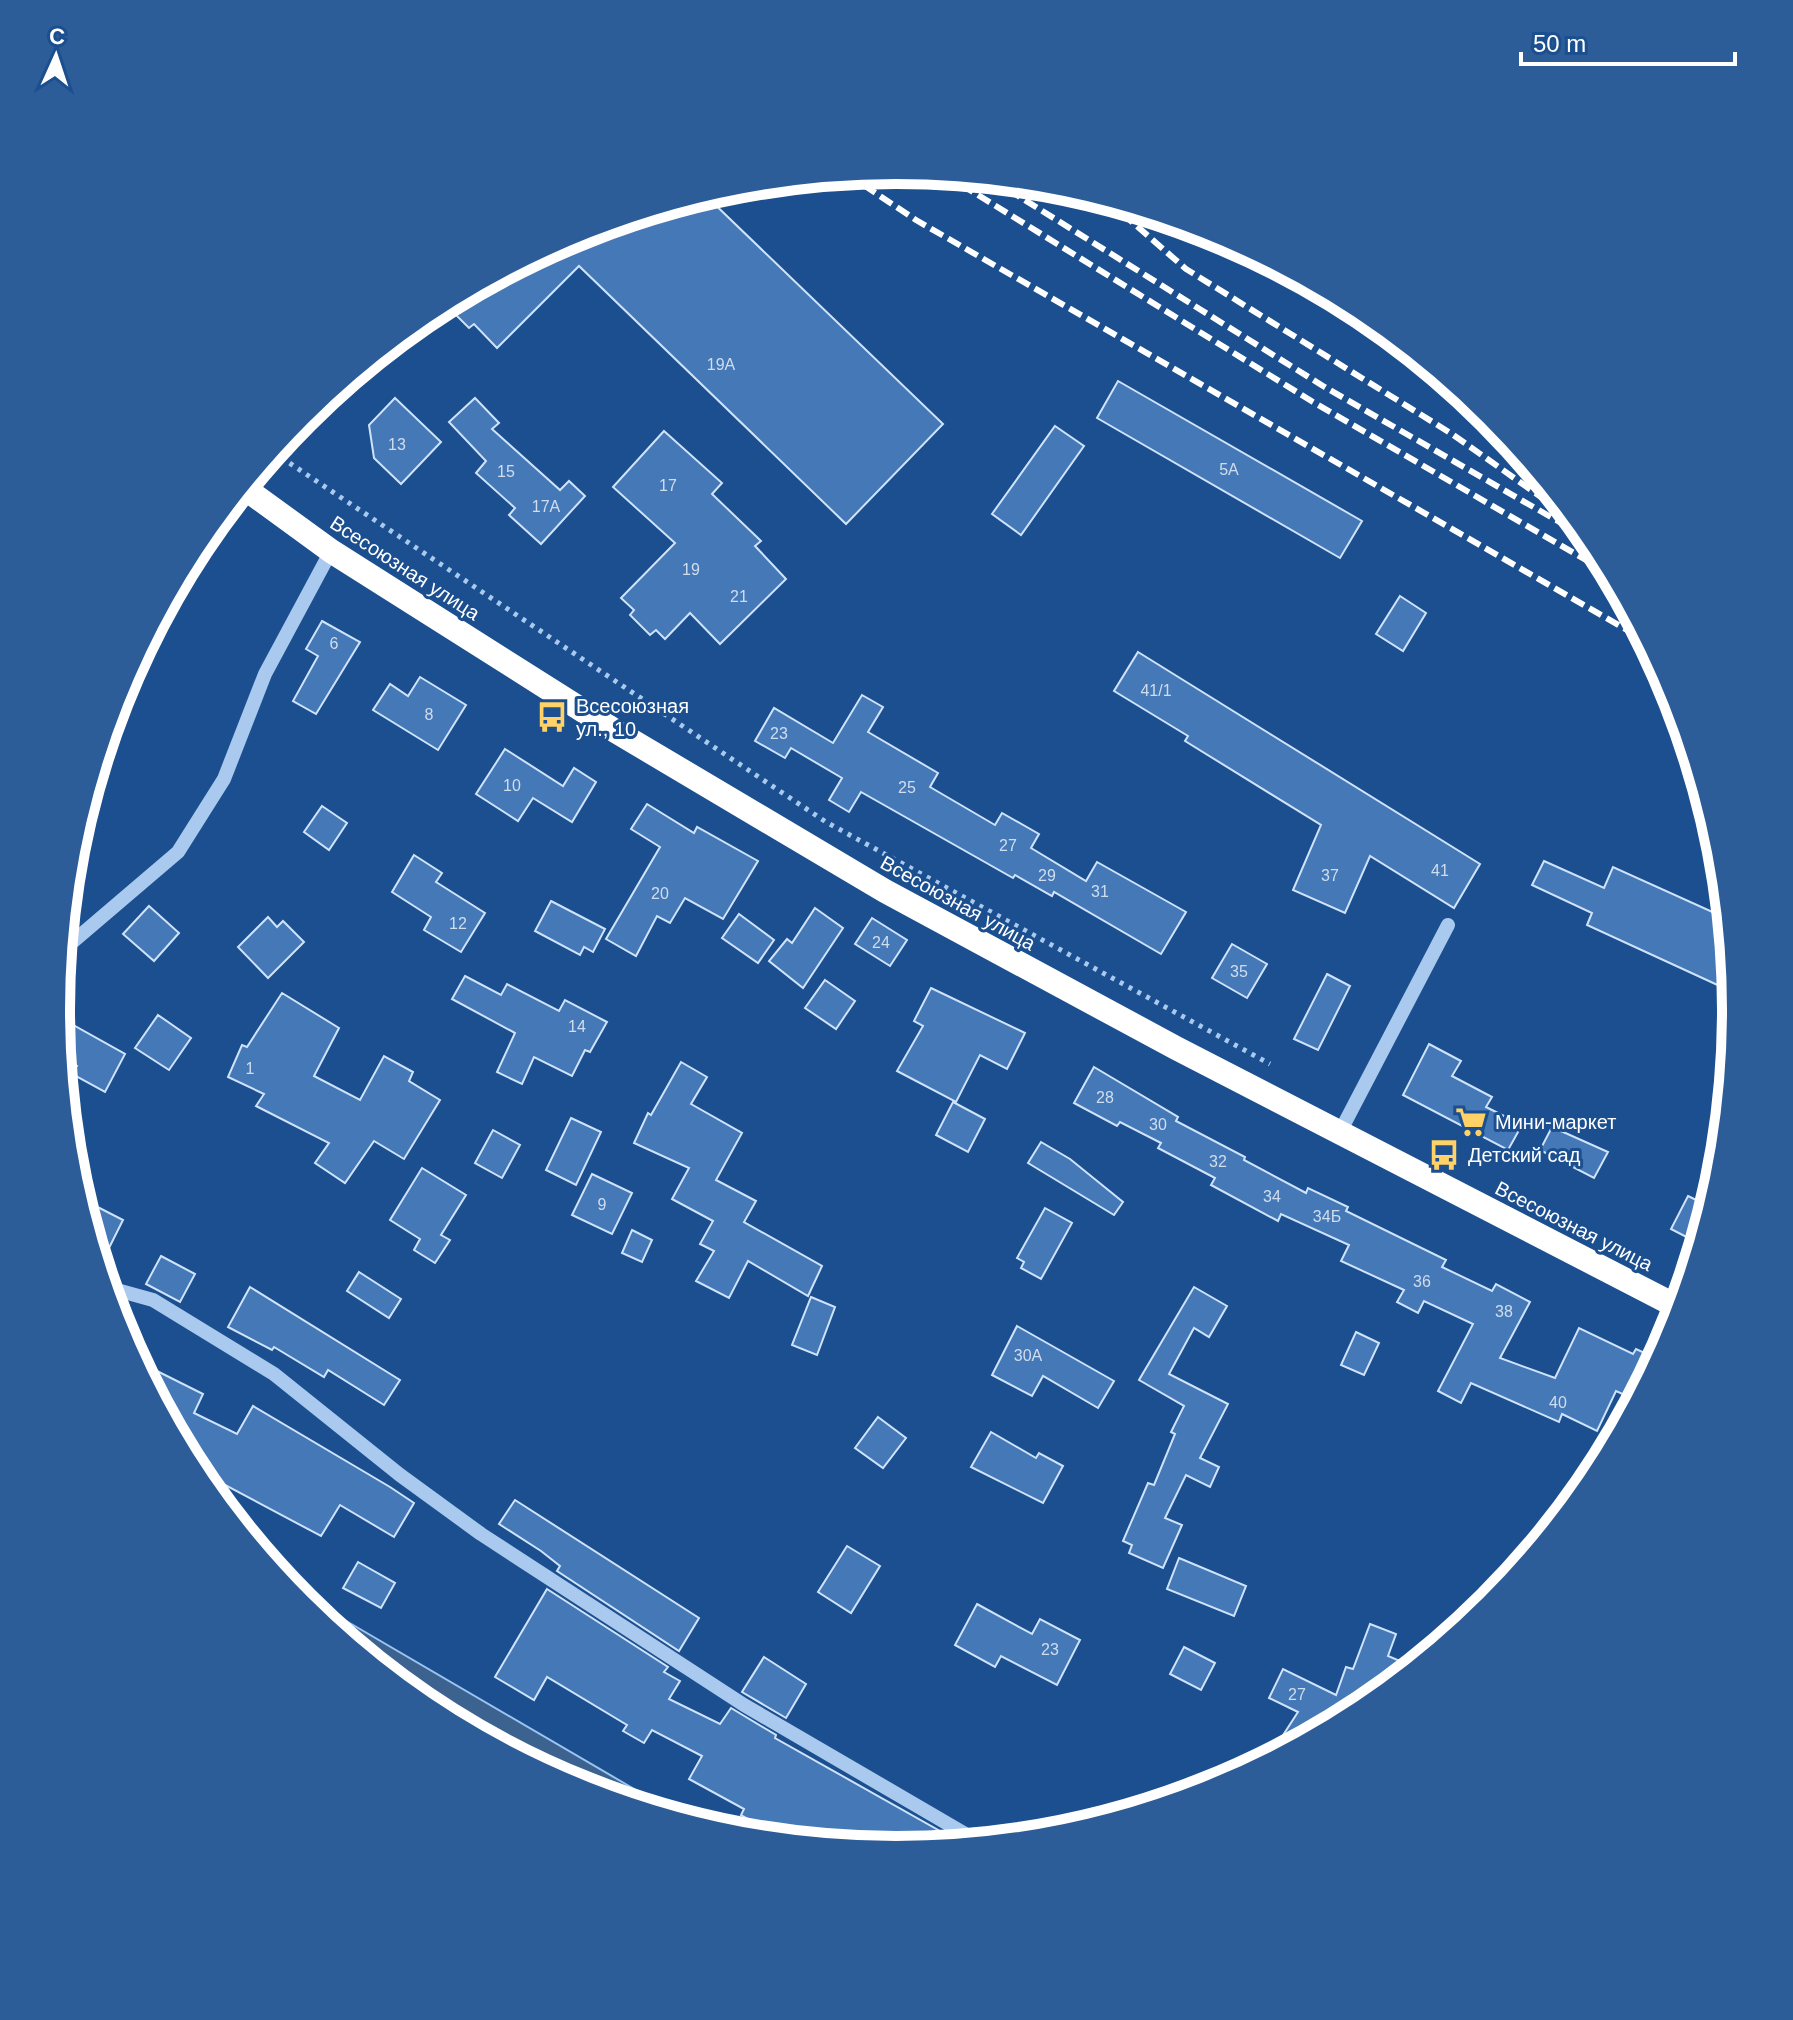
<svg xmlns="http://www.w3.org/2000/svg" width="1793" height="2020" font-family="Helvetica,sans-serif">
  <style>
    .water { fill: #3c6290; stroke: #9cc4f0; stroke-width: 2 }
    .building { fill: #4478b7; stroke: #cfe3fa; stroke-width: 2 }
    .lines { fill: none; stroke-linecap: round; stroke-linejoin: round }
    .path { stroke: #a9c9ee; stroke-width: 5; stroke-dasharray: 4 6; stroke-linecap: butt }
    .minor { stroke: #a9c9ee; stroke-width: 14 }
    .highway { stroke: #fff; stroke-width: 24 }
    .rail { stroke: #fff; stroke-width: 6; stroke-dasharray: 14 6; stroke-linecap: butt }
    .labels { text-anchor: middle; stroke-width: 6; stroke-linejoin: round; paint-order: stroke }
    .number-label { font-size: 16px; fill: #d0dded }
    .street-label { font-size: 20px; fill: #fff; stroke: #1b4f8f }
    .poi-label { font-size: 20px; fill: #fff; stroke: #1b4f8f; text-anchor: start }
    .rim { fill: none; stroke: #fff; stroke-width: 10 }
  </style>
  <rect width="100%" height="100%" fill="#1b4f8f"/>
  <!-- water -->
  <path class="water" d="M 288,1587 L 641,1793 L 683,1819 L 574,1786 L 429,1709 L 302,1604 Z"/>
  <!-- building -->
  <g class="building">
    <path d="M 704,194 L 943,424 L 846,524 L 579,266 L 497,348 L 474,324 L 469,328 L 444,303 L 575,233 Z"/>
    <path d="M 1118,381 L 1362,521 L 1340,558 L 1097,418 Z"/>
    <path d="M 395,398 L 441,442 L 401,484 L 374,458 L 369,425 Z"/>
    <path d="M 475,398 L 499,423 L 492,429 L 560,490 L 569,481 L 585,496 L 541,544 L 509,515 L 515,508 L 476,473 L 486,461 L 449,422 Z"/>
    <path d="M 1055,426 L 1084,446 L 1021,535 L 992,514 Z"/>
    <path d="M 664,431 L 722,483 L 712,494 L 761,541 L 755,546 L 786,579 L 720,644 L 690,613 L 665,639 L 656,630 L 650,635 L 630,615 L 634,610 L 621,598 L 675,543 L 613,487 Z"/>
    <path d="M 1400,596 L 1426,613 L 1403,651 L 1376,634 Z"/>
    <path d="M 322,621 L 360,642 L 316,714 L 293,701 L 318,656 L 306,649 Z"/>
    <path d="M 1138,652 L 1480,864 L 1454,908 L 1370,856 L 1345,913 L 1293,890 L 1321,825 L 1185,741 L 1188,736 L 1114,691 Z"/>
    <path d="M 420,677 L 466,705 L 438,750 L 373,710 L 390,684 L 408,696 Z"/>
    <path d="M 862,695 L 883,707 L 868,732 L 938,773 L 930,787 L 995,825 L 1002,813 L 1039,834 L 1031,848 L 1086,881 L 1097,862 L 1186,912 L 1161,954 L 1054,892 L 1052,896 L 1015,875 L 1013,878 L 861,792 L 849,812 L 829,800 L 842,778 L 791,748 L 785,758 L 755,741 L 774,708 L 833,743 Z"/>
    <path d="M 505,749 L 563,786 L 574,768 L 596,782 L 572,822 L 533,798 L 518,821 L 476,794 Z"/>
    <path d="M 647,804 L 694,833 L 697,827 L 758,861 L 723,919 L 685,898 L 670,923 L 657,916 L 636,956 L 606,939 L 660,847 L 631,829 Z"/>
    <path d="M 322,806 L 347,823 L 329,850 L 304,832 Z"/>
    <path d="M 414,855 L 442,873 L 436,882 L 485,913 L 461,952 L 424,930 L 431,917 L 392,892 Z"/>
    <path d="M 1544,861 L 1604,888 L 1613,867 L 1728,919 L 1735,993 L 1587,925 L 1592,913 L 1532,885 Z"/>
    <path d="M 551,901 L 605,929 L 593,952 L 584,947 L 580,955 L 535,931 Z"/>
    <path d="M 149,906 L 179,933 L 154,961 L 123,934 Z"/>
    <path d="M 815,908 L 843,928 L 803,988 L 769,961 L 787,939 L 792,943 Z"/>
    <path d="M 739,914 L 774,940 L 758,963 L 722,938 Z"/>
    <path d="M 268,917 L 277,927 L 283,921 L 304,942 L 268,978 L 238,947 Z"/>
    <path d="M 872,918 L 907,940 L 890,966 L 855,944 Z"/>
    <path d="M 1232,944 L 1267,964 L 1247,998 L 1212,978 Z"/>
    <path d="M 1327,974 L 1350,986 L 1318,1050 L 1294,1039 Z"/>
    <path d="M 465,976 L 501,995 L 507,984 L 559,1011 L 565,1000 L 607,1022 L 590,1052 L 585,1050 L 572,1076 L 534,1057 L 522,1084 L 497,1072 L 515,1033 L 452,999 Z"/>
    <path d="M 825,980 L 855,1001 L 836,1029 L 805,1008 Z"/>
    <path d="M 931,988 L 1025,1033 L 1007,1069 L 980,1055 L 956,1102 L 897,1071 L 923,1026 L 914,1021 Z"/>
    <path d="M 282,993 L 339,1028 L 314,1076 L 360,1100 L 384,1056 L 413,1072 L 409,1081 L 440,1100 L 404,1159 L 374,1141 L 345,1183 L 315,1163 L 329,1143 L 256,1106 L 264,1094 L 228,1077 L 242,1045 L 247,1047 Z"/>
    <path d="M 158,1015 L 191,1038 L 169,1070 L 135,1048 Z"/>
    <path d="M 57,1016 L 125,1054 L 105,1092 L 72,1074 L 77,1066 L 69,1062 L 62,1076 Z"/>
    <path d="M 1429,1044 L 1461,1061 L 1452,1076 L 1492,1097 L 1486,1107 L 1522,1125 L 1508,1150 L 1403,1095 Z"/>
    <path d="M 681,1062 L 707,1077 L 691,1104 L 742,1133 L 716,1180 L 756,1201 L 744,1222 L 822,1266 L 808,1296 L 748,1261 L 729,1298 L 696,1281 L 714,1251 L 700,1244 L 713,1221 L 672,1199 L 689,1168 L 634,1143 L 648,1113 L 651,1115 Z"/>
    <path d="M 1094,1067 L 1178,1117 L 1176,1121 L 1245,1157 L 1244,1160 L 1306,1193 L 1308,1188 L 1348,1207 L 1346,1211 L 1446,1260 L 1442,1267 L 1492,1291 L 1496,1284 L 1530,1302 L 1500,1358 L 1555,1378 L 1579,1328 L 1633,1354 L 1636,1349 L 1658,1359 L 1636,1400 L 1616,1391 L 1597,1431 L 1562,1414 L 1559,1422 L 1471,1383 L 1461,1403 L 1438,1391 L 1473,1324 L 1424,1301 L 1418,1313 L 1397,1302 L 1404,1290 L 1341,1261 L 1349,1245 L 1281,1214 L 1278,1221 L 1211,1185 L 1215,1178 L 1158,1148 L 1161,1143 L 1120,1122 L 1117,1126 L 1074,1103 Z"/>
    <path d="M 953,1102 L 985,1119 L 968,1152 L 936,1135 Z"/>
    <path d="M 571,1118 L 601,1132 L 576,1185 L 546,1170 Z"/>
    <path d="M 1552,1127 L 1608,1152 L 1594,1178 L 1540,1150 Z"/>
    <path d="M 493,1130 L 520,1145 L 502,1178 L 475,1163 Z"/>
    <path d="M 1041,1142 L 1070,1159 L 1123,1202 L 1114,1215 L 1028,1163 Z"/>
    <path d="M 422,1168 L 466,1195 L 441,1235 L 450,1240 L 435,1263 L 414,1250 L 420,1239 L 390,1220 Z"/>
    <path d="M 592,1174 L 632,1193 L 612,1234 L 572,1215 Z"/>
    <path d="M 1688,1196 L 1711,1207 L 1700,1244 L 1671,1229 Z"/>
    <path d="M 80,1198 L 123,1220 L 100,1266 L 92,1239 Z"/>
    <path d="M 1045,1208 L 1072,1223 L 1041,1279 L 1021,1268 L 1024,1262 L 1017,1258 Z"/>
    <path d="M 632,1230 L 652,1240 L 642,1262 L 622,1253 Z"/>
    <path d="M 161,1256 L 195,1274 L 180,1302 L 146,1284 Z"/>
    <path d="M 359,1272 L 401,1299 L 389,1318 L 347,1291 Z"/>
    <path d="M 250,1287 L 400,1380 L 384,1405 L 328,1370 L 324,1377 L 274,1347 L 272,1350 L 228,1327 Z"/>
    <path d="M 1194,1287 L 1227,1306 L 1209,1337 L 1194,1328 L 1169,1374 L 1228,1404 L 1200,1458 L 1219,1467 L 1210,1487 L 1186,1475 L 1165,1518 L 1182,1525 L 1163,1568 L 1129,1553 L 1132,1545 L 1123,1541 L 1148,1483 L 1154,1485 L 1175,1434 L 1171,1432 L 1184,1406 L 1139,1380 Z"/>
    <path d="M 811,1297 L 835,1307 L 817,1355 L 792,1345 Z"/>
    <path d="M 1017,1326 L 1114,1381 L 1098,1408 L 1043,1376 L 1032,1396 L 992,1375 Z"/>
    <path d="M 1356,1332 L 1379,1343 L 1364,1375 L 1341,1365 Z"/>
    <path d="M 135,1360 L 203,1394 L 194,1413 L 237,1434 L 253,1406 L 390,1487 L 414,1503 L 394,1537 L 340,1505 L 321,1536 L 193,1468 Z"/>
    <path d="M 878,1417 L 906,1438 L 883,1468 L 855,1448 Z"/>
    <path d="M 991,1432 L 1036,1458 L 1039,1453 L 1063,1466 L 1043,1503 L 971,1467 Z"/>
    <path d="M 515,1500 L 699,1618 L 679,1651 L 557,1571 L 560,1566 L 541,1551 L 499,1524 Z"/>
    <path d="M 847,1546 L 880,1566 L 851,1613 L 818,1592 Z"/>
    <path d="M 1179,1558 L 1246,1586 L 1234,1616 L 1167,1589 Z"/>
    <path d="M 358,1562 L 395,1583 L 381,1608 L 343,1588 Z"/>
    <path d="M 547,1589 L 668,1667 L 664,1672 L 680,1681 L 669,1699 L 720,1724 L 731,1708 L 776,1735 L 775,1738 L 963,1844 L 896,1850 L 786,1840 L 741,1815 L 744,1809 L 689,1779 L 702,1756 L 652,1730 L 644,1743 L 623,1731 L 627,1725 L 547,1677 L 534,1700 L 495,1677 Z"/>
    <path d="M 977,1604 L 1032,1634 L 1040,1619 L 1080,1640 L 1057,1685 L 1001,1656 L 995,1667 L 955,1645 Z"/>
    <path d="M 1370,1624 L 1396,1634 L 1388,1656 L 1414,1667 L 1363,1709 L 1267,1760 L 1298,1712 L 1269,1698 L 1283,1669 L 1336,1695 L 1346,1667 L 1353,1669 Z"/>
    <path d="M 1184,1647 L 1215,1663 L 1201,1690 L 1170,1674 Z"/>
    <path d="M 764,1657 L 806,1684 L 786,1718 L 742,1692 Z"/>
  </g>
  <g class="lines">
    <!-- path -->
    <path class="path" d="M 273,452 L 826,822 L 1270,1064"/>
    <!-- minor -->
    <g class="minor">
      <path d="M 62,951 L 178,852 L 224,779 L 265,674 L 331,551"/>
      <path d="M 1340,1132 L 1448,925"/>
      <path d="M 106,1287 L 153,1300 L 274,1374 L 400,1475 L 481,1534 L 744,1705 L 979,1842"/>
    </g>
    <!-- highway -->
    <path class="highway" d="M 243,487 L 331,551 L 612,729 L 885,891 L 1176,1048 L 1680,1308"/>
    <!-- rail -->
    <g class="rail">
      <path d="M 847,174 L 916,220 L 1648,642"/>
      <path d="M 944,174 L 1313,402 L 1612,575"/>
      <path d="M 991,179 L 1323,386 L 1596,543"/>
      <path d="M 1107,200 L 1186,269 L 1452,434 L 1565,514"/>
    </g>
  </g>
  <!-- icons -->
  <defs>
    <symbol id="bus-bare" viewBox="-9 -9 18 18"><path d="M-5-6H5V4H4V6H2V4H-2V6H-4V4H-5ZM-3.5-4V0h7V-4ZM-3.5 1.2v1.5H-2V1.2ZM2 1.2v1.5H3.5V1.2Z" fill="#ffd166" stroke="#1b4f8f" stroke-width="2.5" paint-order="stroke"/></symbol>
    <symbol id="supermarket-bare" viewBox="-9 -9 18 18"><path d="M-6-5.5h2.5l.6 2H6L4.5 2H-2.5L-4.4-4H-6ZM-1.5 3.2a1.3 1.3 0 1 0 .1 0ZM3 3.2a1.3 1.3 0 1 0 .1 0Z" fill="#ffd166" stroke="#1b4f8f" stroke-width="2.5" paint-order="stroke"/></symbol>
  </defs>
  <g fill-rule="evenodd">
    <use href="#bus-bare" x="530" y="695" width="44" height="44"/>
    <use href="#supermarket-bare" x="1449" y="1100" width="44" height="44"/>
    <use href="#bus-bare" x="1422" y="1133" width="44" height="44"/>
  </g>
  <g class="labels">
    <!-- number labels -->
    <g class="number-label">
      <text x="721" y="370">19А</text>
      <text x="397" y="450">13</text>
      <text x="1229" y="475">5А</text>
      <text x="506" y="477">15</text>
      <text x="668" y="491">17</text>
      <text x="546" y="512">17А</text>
      <text x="691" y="575">19</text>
      <text x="739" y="602">21</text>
      <text x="334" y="649">6</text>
      <text x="1156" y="696">41/1</text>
      <text x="429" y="720">8</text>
      <text x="779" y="739">23</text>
      <text x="512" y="791">10</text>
      <text x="907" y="793">25</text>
      <text x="1008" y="851">27</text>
      <text x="1440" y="876">41</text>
      <text x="1047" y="881">29</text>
      <text x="1330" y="881">37</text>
      <text x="1100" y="897">31</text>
      <text x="660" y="899">20</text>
      <text x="458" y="929">12</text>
      <text x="881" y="948">24</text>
      <text x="1239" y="977">35</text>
      <text x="577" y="1032">14</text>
      <text x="250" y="1074">1</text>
      <text x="1105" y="1103">28</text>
      <text x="1158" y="1130">30</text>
      <text x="1218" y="1167">32</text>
      <text x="1272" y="1202">34</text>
      <text x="602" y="1210">9</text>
      <text x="1327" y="1222">34Б</text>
      <text x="1422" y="1287">36</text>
      <text x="1504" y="1317">38</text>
      <text x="1028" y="1361">30А</text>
      <text x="1558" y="1408">40</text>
      <text x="1050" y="1655">23</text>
      <text x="1297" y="1700">27</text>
    </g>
    <!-- street labels -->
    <g class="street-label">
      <text transform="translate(405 568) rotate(33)" y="7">Всесоюзная улица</text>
      <text transform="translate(958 903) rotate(29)" y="7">Всесоюзная улица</text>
      <text transform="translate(1574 1226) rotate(27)" y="7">Всесоюзная улица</text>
    </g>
    <!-- poi labels -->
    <g class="poi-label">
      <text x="576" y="713">Всесоюзная<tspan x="576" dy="23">ул., 10</tspan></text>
      <text x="1495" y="1129">Мини-маркет</text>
      <text x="1468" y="1162">Детский сад</text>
    </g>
  </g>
  <!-- crop -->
  <path d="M0 0H1793V2020H0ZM70 1010a826 826 0 1 1 1652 0a826 826 0 1 1-1652 0Z" fill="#2d5d98" fill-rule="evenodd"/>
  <path class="rim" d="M70 1010a826 826 0 1 1 1652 0a826 826 0 1 1-1652 0Z"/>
  <!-- north arrow -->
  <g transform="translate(56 56) rotate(3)" stroke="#1b4f8f" stroke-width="6" paint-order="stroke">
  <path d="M0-6L14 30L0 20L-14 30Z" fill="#ffffff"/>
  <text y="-12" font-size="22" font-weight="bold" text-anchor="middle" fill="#ffffff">С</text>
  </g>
  <!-- scale -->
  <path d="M1521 52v12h214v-12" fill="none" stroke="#ffffff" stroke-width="4"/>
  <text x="1533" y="52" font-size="24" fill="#ffffff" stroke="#1b4f8f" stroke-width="6" paint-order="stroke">50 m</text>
</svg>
